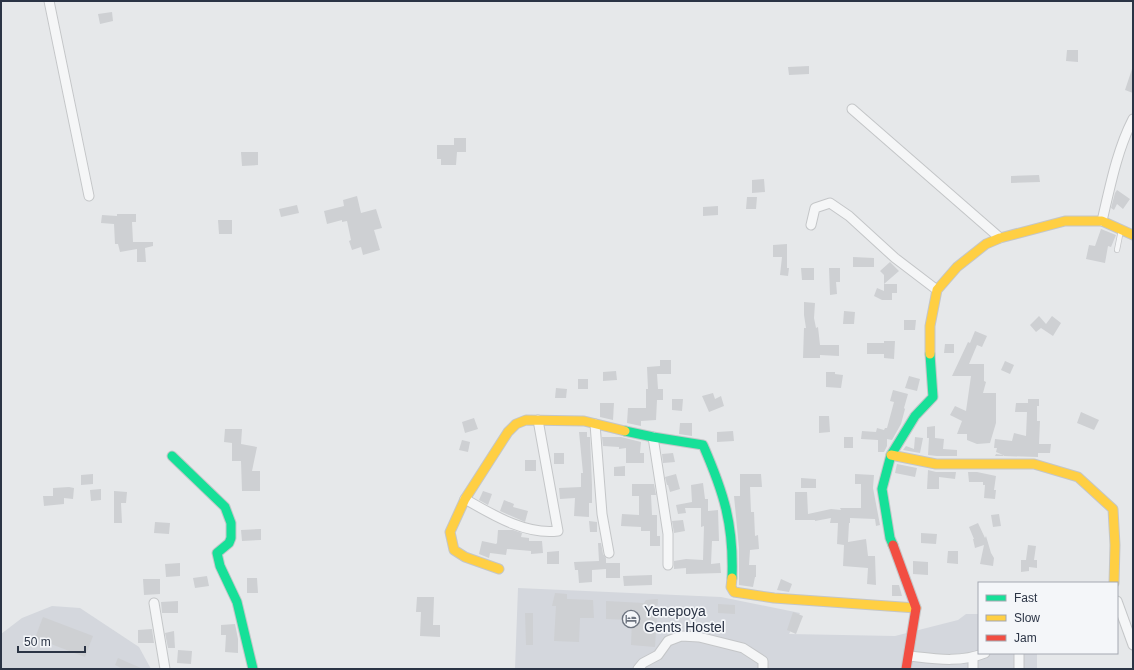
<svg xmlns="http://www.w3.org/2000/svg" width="1134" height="670" font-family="Helvetica,sans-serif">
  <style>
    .built { fill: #d4d7dd }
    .building { fill: #ced0d3 }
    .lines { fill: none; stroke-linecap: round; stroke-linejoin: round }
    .lane-casing { stroke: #c4c6c8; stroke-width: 6 }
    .street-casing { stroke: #c4c6c8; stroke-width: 11 }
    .fast-casing { stroke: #c4c6c8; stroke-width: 11 }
    .slow-casing { stroke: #c4c6c8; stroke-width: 11 }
    .jam-casing { stroke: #c4c6c8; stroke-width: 11 }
    .lane { stroke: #f5f6f7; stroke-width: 4.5 }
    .street { stroke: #f5f6f7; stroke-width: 9 }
    .fast { stroke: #16e098; stroke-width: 9 }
    .slow { stroke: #ffcf43; stroke-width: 9 }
    .jam { stroke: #f24e42; stroke-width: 9 }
    .labels { text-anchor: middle; stroke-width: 3.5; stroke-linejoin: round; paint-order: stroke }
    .poi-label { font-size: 14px; fill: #2b3445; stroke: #f4f6f9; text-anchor: start }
  </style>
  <rect width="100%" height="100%" fill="#e6e8ea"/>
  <!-- built -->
  <g class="built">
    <path d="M 518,588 L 721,597 L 800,613 L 789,634 L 895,636 L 958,620 L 966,614 L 979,614 L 979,653 L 1037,653 L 1037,669 L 515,669 Z"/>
    <path d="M 52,606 L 80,608 L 139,647 L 151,669 L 1,669 L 1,634 L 22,618 Z"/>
  </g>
  <!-- building -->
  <g class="building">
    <path d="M 112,12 L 113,21 L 100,24 L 98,14 Z"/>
    <path d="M 1067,50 L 1078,50 L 1078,62 L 1066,61 Z"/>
    <path d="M 809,66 L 809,74 L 789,75 L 788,67 Z"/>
    <path d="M 1132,69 L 1133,69 L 1133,93 L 1125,90 Z"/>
    <path d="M 454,138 L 466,138 L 466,152 L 457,152 L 456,165 L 441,165 L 441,159 L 437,159 L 437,145 L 454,145 Z"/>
    <path d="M 241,152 L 258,152 L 258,165 L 242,166 Z"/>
    <path d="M 1039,175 L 1040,182 L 1011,183 L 1011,176 Z"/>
    <path d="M 764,179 L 765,192 L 752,193 L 752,180 Z"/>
    <path d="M 1117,190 L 1130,199 L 1123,209 L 1117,204 L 1114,210 L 1111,208 L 1115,193 Z"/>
    <path d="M 357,196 L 361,213 L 376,209 L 382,228 L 374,230 L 380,250 L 363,255 L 361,247 L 352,250 L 349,241 L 351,240 L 347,221 L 342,222 L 342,220 L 327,224 L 324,211 L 344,206 L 343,200 Z"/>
    <path d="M 747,197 L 757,197 L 756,209 L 746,209 Z"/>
    <path d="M 297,205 L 299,213 L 281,217 L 279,209 Z"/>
    <path d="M 718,206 L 718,215 L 703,216 L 703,207 Z"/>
    <path d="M 117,214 L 136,214 L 136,222 L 132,222 L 133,242 L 153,242 L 153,246 L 145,248 L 146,262 L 137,262 L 137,249 L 120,252 L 118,244 L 115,244 L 114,224 L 101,223 L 102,215 L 117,216 Z"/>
    <path d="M 218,220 L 232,220 L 232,234 L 219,234 Z"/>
    <path d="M 1101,229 L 1116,235 L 1111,247 L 1108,246 L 1105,263 L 1086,259 L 1089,245 L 1095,246 Z"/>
    <path d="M 787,244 L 787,268 L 789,268 L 788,276 L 780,275 L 782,257 L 773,257 L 773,245 Z"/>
    <path d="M 853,257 L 874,258 L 874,267 L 853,267 Z"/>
    <path d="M 890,262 L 899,271 L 884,284 L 884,275 L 880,271 Z"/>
    <path d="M 801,268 L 814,268 L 814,280 L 802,280 Z"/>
    <path d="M 829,268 L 840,268 L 840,282 L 836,282 L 837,294 L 830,295 Z"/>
    <path d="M 884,284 L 897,284 L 897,293 L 892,293 L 892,300 L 882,300 L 874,296 L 877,288 L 884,291 Z"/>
    <path d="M 804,302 L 815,303 L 814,318 L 816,328 L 818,327 L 820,345 L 839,345 L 839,356 L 820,355 L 820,358 L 803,358 L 804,328 L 806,328 L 804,315 Z"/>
    <path d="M 844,311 L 855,312 L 854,324 L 843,324 Z"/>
    <path d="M 1039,316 L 1046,324 L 1052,316 L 1061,323 L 1053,336 L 1041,328 L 1036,332 L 1030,325 Z"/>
    <path d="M 904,320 L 916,320 L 915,330 L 904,330 Z"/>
    <path d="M 975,331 L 987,336 L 982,347 L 977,345 L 969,364 L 984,364 L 984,381 L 986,382 L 983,393 L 996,393 L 996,423 L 990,443 L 977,444 L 967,440 L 967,434 L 957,434 L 962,421 L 950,415 L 955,406 L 966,411 L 971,376 L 952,376 L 968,342 L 970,343 Z"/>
    <path d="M 884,341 L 895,341 L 894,359 L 884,358 L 884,354 L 867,354 L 867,343 L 884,343 Z"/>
    <path d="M 945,344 L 954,344 L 954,353 L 944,353 Z"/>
    <path d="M 660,360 L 671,360 L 671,374 L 657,374 L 658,389 L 663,389 L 663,400 L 657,400 L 656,420 L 641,421 L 641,426 L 627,423 L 628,408 L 646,408 L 646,389 L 648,389 L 647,367 L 660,366 Z"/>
    <path d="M 1005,361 L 1014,365 L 1010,374 L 1001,370 Z"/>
    <path d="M 616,371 L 617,380 L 603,381 L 603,372 Z"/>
    <path d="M 826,372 L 835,372 L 835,374 L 843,375 L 841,388 L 826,387 Z"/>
    <path d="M 909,376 L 920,379 L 917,391 L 905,388 Z"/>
    <rect x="578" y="379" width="10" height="10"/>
    <path d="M 556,388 L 567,389 L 566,398 L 555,398 Z"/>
    <path d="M 893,390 L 908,394 L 904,408 L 905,409 L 901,424 L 892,440 L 887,439 L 887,446 L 884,452 L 878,452 L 878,440 L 861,439 L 862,431 L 876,432 L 877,428 L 884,430 L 885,428 L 887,428 L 894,402 L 890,401 Z"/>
    <path d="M 713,393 L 715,399 L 721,396 L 724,406 L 709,412 L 702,396 Z"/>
    <path d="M 672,399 L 683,399 L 682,411 L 672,410 Z"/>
    <path d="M 1028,399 L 1039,399 L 1039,406 L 1037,406 L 1037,421 L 1040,421 L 1039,444 L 1051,444 L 1050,453 L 1038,453 L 1038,457 L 1004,456 L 1004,455 L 1003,456 L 995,456 L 996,454 L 1003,455 L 996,452 L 997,448 L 994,448 L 995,439 L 1012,441 L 1014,433 L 1026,436 L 1027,412 L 1015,412 L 1016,403 L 1028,403 Z"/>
    <path d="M 600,403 L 614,403 L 613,420 L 600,417 Z"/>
    <path d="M 1081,412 L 1099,420 L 1094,430 L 1077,423 Z"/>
    <path d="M 819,416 L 829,416 L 830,432 L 819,433 Z"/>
    <path d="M 474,418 L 478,429 L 465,433 L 462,422 Z"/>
    <path d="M 680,423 L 692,423 L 692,436 L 679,434 Z"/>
    <path d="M 935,426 L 935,438 L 944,439 L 943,449 L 957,450 L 957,456 L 937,456 L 928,455 L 929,438 L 927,438 L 927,427 Z"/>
    <path d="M 225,429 L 242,429 L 241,444 L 257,447 L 252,471 L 260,471 L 260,491 L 242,491 L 241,461 L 232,461 L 232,443 L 224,442 Z"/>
    <path d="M 733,431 L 734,441 L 717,442 L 717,432 Z"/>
    <path d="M 579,432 L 587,432 L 587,437 L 590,437 L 592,485 L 592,503 L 589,503 L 589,517 L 574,516 L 575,498 L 560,499 L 559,488 L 581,487 L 581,473 L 583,473 Z"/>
    <path d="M 602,437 L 621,437 L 641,442 L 640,453 L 644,453 L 644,463 L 626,463 L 626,448 L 619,449 L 619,447 L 603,446 Z"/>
    <rect x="844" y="437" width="9" height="11"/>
    <path d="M 915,437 L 923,438 L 920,453 L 903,450 L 906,446 L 914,449 Z"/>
    <path d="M 462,440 L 470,442 L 468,452 L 459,450 Z"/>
    <rect x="554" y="453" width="10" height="11"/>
    <path d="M 673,453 L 675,462 L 663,463 L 662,454 Z"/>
    <rect x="525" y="460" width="11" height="11"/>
    <path d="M 897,464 L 917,468 L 915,477 L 895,473 Z"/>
    <path d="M 625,466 L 625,476 L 614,476 L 614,467 Z"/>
    <path d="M 928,470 L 936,472 L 956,472 L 955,479 L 939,477 L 939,489 L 927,489 Z"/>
    <path d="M 968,472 L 977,472 L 996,476 L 994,490 L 996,490 L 995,499 L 984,498 L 985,485 L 983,485 L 983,482 L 969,482 Z"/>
    <path d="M 93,474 L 93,484 L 81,485 L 81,475 Z"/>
    <path d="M 676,474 L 680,489 L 670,492 L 668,485 L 667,485 L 665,477 Z"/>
    <path d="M 740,474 L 761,474 L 762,487 L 750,487 L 751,512 L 754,512 L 755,536 L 758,535 L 759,549 L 750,550 L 749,565 L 756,565 L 756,577 L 755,577 L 753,587 L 739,585 L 739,548 L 734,496 L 740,496 Z"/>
    <path d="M 855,474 L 874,475 L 873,488 L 880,525 L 876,526 L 875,519 L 850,518 L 850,523 L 849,523 L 848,542 L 866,539 L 868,556 L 875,556 L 876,585 L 867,584 L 868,568 L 843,566 L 844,545 L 837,544 L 838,523 L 830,523 L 831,518 L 815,521 L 815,520 L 795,520 L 795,492 L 807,492 L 808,514 L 831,509 L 841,510 L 840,508 L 861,508 L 861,484 L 855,484 Z"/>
    <path d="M 801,478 L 816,479 L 816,488 L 801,488 Z"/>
    <path d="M 703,483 L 705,499 L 708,499 L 708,511 L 718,510 L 719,541 L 712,541 L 711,564 L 720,563 L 721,573 L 686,574 L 686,568 L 674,569 L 674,561 L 686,559 L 703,560 L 704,526 L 701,527 L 701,508 L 685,508 L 686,513 L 678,514 L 676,505 L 692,502 L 691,485 Z"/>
    <path d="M 632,484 L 654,484 L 656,495 L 651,495 L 652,515 L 657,515 L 657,536 L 660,536 L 660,546 L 650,546 L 650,531 L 641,531 L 641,527 L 621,526 L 622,514 L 639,515 L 639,496 L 632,496 Z"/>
    <path d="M 69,487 L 74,488 L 73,499 L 64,498 L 64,504 L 44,506 L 43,496 L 53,496 L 53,488 Z"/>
    <path d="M 101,489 L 101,500 L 91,501 L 90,490 Z"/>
    <path d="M 114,491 L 127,492 L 126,503 L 121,503 L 122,523 L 114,523 Z"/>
    <path d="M 483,491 L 492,494 L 488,505 L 479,500 Z"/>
    <path d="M 504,500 L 514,504 L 513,507 L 528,511 L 525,522 L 500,511 Z"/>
    <path d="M 999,514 L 1001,526 L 993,527 L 991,515 Z"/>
    <path d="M 683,520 L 685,531 L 674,533 L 672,521 Z"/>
    <path d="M 589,521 L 597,522 L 597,532 L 590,532 Z"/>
    <path d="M 155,522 L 170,523 L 169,534 L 154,533 Z"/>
    <path d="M 978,523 L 985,538 L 986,536 L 991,553 L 994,558 L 993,566 L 980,564 L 984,545 L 975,548 L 973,539 L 974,539 L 969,527 Z"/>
    <path d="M 261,529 L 261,540 L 242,541 L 241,530 Z"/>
    <path d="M 498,530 L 513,530 L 522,533 L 521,537 L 529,538 L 529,541 L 542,541 L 543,553 L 531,554 L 531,551 L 507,549 L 506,555 L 490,553 L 489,558 L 479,554 L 482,541 L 496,544 L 497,543 Z"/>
    <path d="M 921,533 L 937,534 L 936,544 L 921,543 Z"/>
    <path d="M 598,543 L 601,543 L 603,554 L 606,558 L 606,563 L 620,563 L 620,578 L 606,578 L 606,569 L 592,570 L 592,582 L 579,583 L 578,570 L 575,570 L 574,562 L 599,561 Z"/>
    <path d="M 1028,545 L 1036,546 L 1034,560 L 1037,560 L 1037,568 L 1029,567 L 1029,571 L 1021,572 L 1021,560 L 1026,560 Z"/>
    <path d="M 559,551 L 559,564 L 547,564 L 547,552 Z"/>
    <path d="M 948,551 L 958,551 L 958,564 L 947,563 Z"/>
    <path d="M 913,561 L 928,562 L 928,575 L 913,574 Z"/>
    <path d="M 180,563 L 180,576 L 166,577 L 165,564 Z"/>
    <path d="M 652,575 L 652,585 L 624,586 L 623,576 Z"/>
    <path d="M 207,576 L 209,586 L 195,588 L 193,578 Z"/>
    <path d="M 247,578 L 257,578 L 258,593 L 247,593 Z"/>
    <path d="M 143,579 L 160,579 L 160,594 L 144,595 Z"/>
    <path d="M 781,579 L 792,584 L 789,592 L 777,590 Z"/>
    <path d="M 892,585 L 899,585 L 902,596 L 892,596 Z"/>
    <path d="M 555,593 L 567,594 L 567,599 L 593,600 L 594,618 L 580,618 L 579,642 L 554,641 L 556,606 L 552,606 Z"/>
    <path d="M 417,597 L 434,597 L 433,625 L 440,625 L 440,637 L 420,636 L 421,612 L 416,612 Z"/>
    <path d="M 658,599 L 655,647 L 631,645 L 632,620 L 606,619 L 606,601 L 644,603 L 646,600 Z"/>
    <path d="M 178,601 L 178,613 L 162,613 L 161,602 Z"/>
    <path d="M 718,604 L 735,605 L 735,614 L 718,613 Z"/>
    <path d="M 793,612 L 803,616 L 796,634 L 787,630 Z"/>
    <path d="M 525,613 L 533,613 L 533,645 L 526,645 Z"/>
    <path d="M 43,617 L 93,636 L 85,657 L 35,638 Z"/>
    <path d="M 235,624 L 238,639 L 238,653 L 225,652 L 226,635 L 221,635 L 221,625 Z"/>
    <path d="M 152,629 L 154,643 L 138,643 L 138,630 Z"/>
    <path d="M 174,631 L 175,648 L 168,648 L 165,633 Z"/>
    <path d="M 178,650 L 192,651 L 191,664 L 177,663 Z"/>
    <path d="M 118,658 L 143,669 L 123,669 L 115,665 Z"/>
  </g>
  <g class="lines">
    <defs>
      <path id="lane" d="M 1117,250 L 1121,230"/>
      <g id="street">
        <path d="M 49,1 L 89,196"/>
        <path d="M 852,109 L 1000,238"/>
        <path d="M 1102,221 C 1110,187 1117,150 1133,119"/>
        <path d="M 811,225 L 815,208 L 830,203 L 849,216 L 895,258 L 937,290"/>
        <path d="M 595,424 L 602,514 L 609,553"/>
        <path d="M 653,437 L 668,534 L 668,565"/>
        <path d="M 465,499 C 493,515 525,535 558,531 L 538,420"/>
        <path d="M 1117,601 L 1133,645"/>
        <path d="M 154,603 L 165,669"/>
        <path d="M 909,656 C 936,659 960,663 985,653"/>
        <path d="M 973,658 L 973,669"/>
        <path d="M 638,669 L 643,663 L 658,655 L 668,641 L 681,636 L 699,637 L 743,648 L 763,661 L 763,669"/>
        <path d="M 1019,669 L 1019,653"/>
      </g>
      <g id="fast">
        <path d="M 625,431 L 653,437 L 703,445 C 724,493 734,525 732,578"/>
        <path d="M 172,456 L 225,507 L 231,523 L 231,538 L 229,543 L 217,553 L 220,566 L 237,602 L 253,669"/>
        <path d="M 893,545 L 890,538 L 882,489 L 891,455 L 915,416 L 933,397 L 930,354"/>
      </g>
      <g id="slow">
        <path d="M 930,354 L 930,326 L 937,290 L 957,267 L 986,244 L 1000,238 L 1065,221 L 1102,221 L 1133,235"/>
        <path d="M 891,455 L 936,464 L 1034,464 L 1078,477 L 1113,509 L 1115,545 L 1114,583"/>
        <path d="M 499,569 L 465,557 L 454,550 L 450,532 L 465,499 L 508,432 L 516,424 L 526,420 L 584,421 L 625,431"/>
        <path d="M 732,578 L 731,587 L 734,592 L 774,598 L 916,608"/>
      </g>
      <path id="jam" d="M 893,545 L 916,608 L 906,669"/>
    </defs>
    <!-- lane casing -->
    <use href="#lane" class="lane-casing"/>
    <!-- street casing -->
    <use href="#street" class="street-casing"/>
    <!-- fast casing -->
    <use href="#fast" class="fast-casing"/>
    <!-- slow casing -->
    <use href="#slow" class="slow-casing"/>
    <!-- jam casing -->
    <use href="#jam" class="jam-casing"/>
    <!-- lane -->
    <use href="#lane" class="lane"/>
    <!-- street -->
    <use href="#street" class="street"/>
    <!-- fast -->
    <use href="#fast" class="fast"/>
    <!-- slow -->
    <use href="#slow" class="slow"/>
    <!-- jam -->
    <use href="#jam" class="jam"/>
  </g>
  <!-- icons -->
  <defs>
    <symbol id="hotel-ring" viewBox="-11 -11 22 22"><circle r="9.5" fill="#f4f6f9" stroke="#6c737f" stroke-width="1.5"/><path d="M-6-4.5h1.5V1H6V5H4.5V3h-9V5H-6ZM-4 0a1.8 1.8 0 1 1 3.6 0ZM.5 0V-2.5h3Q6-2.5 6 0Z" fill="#6c737f"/></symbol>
  </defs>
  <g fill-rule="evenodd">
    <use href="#hotel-ring" x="621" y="609" width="20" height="20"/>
  </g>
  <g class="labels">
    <!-- poi labels -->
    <g class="poi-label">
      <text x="644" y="616">Yenepoya<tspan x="644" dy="16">Gents Hostel</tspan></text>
    </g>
  </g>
  <!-- border -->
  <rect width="1134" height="670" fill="none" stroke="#2b3445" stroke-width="4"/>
  <!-- legend -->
  <rect x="978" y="582" width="140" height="72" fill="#f4f6f9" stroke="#a4a8b1"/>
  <rect x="986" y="595" width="20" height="6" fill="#16e098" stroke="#a4a8b1"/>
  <text x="1014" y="602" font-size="12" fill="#2b3445">Fast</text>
  <rect x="986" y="615" width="20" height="6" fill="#ffcf43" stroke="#a4a8b1"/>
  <text x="1014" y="622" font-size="12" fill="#2b3445">Slow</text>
  <rect x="986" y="635" width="20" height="6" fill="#f24e42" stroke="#a4a8b1"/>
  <text x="1014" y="642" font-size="12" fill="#2b3445">Jam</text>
  <!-- scale -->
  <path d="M18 646v6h67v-6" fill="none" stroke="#2b3445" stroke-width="2"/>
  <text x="24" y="646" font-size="12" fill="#2b3445" stroke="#f4f6f9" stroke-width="3" paint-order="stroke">50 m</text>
</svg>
